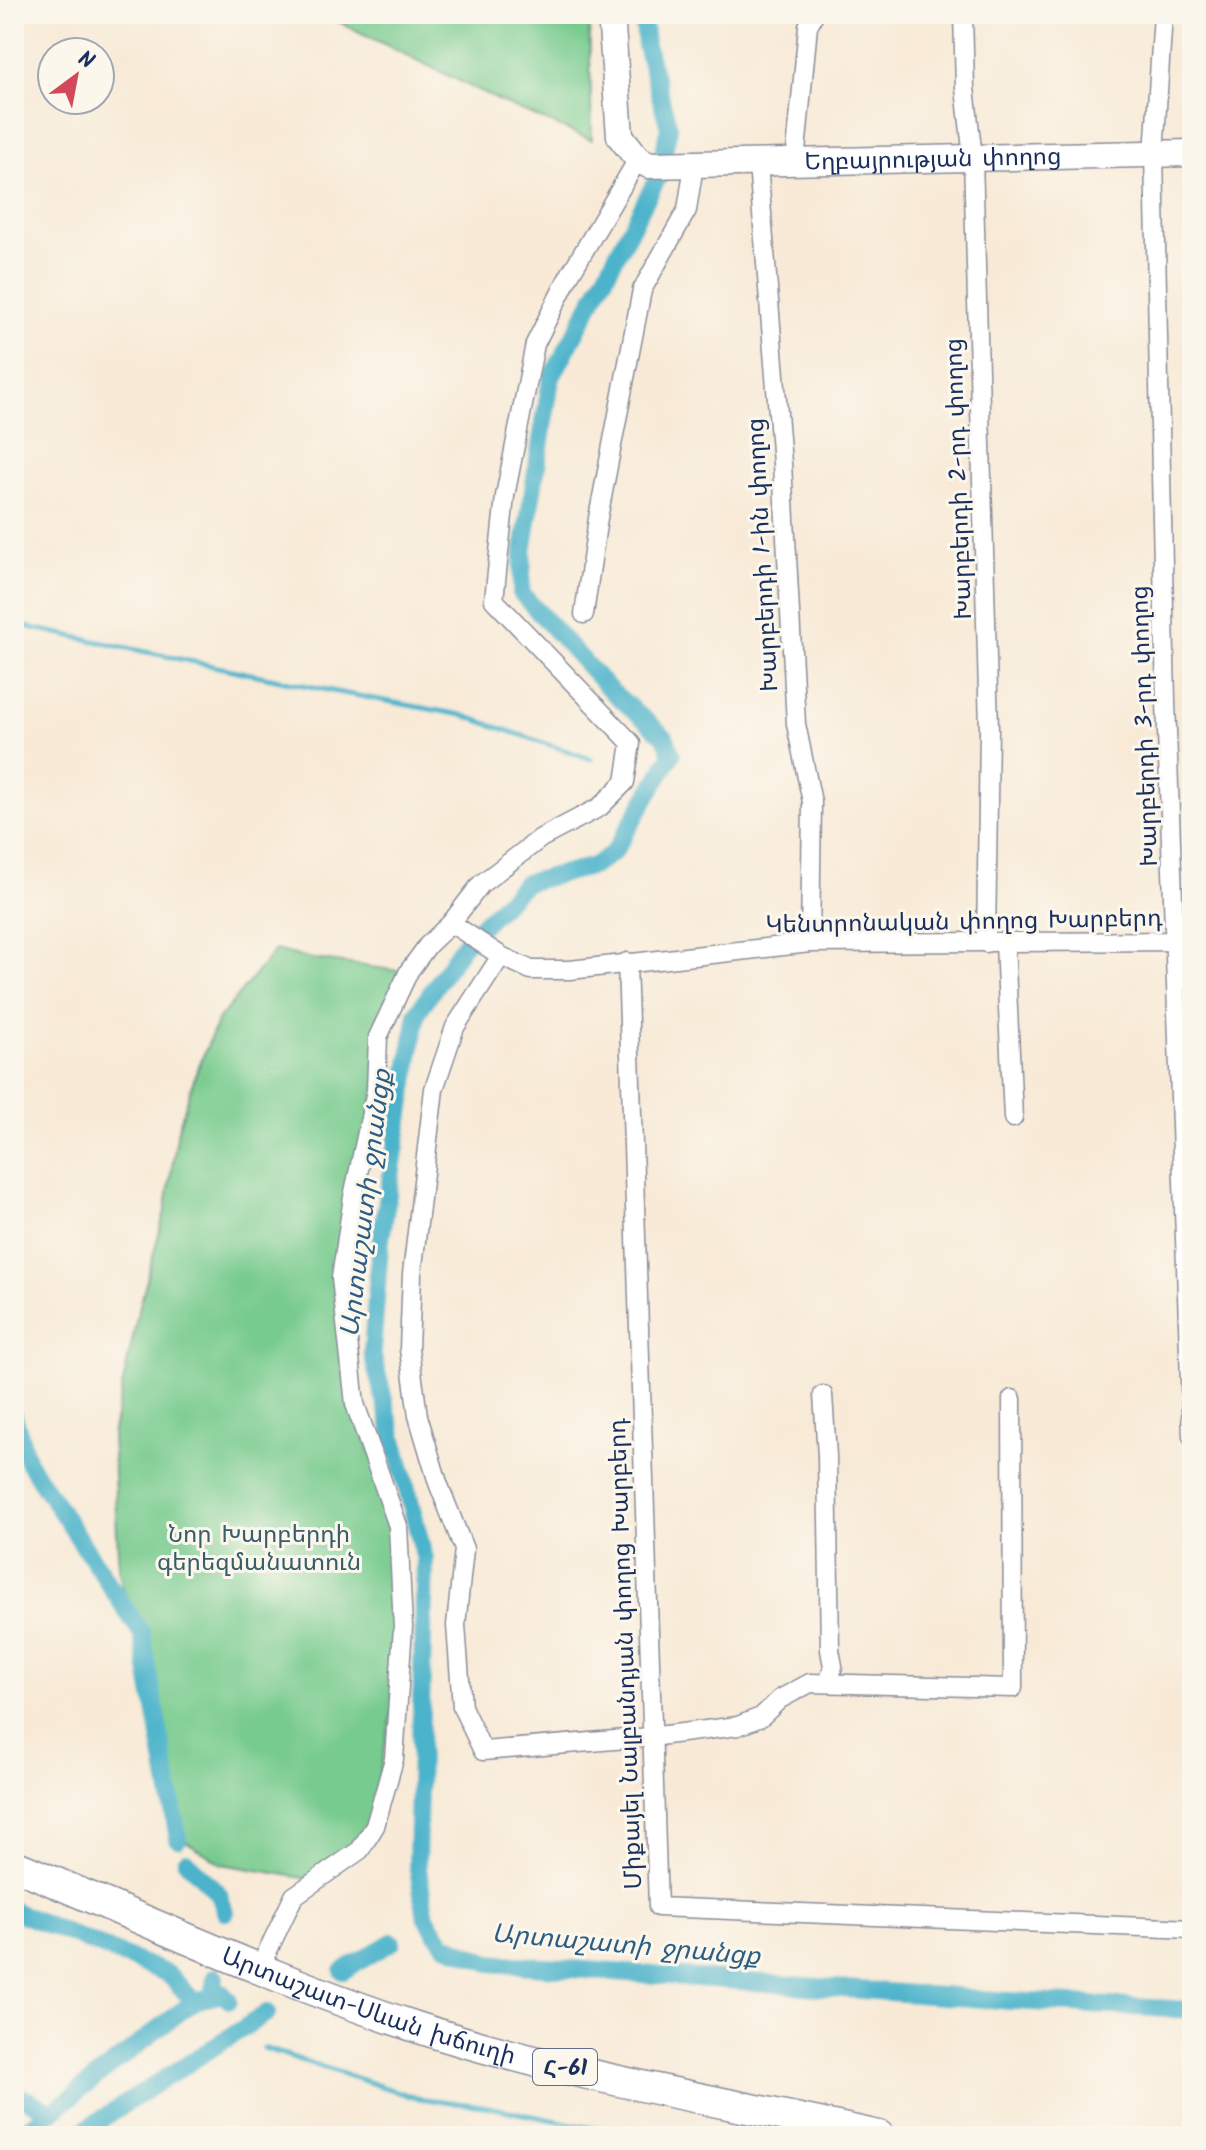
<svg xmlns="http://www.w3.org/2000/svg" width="1206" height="2150" font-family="Kalam,'Noto Sans Armenian',sans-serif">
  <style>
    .green { fill: #77cb8e; stroke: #497d76; stroke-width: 2 }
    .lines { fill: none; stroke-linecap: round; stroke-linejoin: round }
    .stream { stroke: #4cb3cb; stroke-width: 5 }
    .canal { stroke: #4cb3cb; stroke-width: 18 }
    .street-casing { stroke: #8a8c9a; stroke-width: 21 }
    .secondary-casing { stroke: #8a8c9a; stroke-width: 29 }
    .primary-casing { stroke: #8a8c9a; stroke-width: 33 }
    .street { stroke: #fff; stroke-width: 18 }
    .secondary { stroke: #fff; stroke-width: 26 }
    .primary { stroke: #fff; stroke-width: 30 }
    .labels { text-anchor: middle; stroke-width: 6; stroke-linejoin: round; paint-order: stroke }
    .shield { fill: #fbf7ec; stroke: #5e6b89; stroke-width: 2 }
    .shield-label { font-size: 22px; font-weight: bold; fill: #1b2f5e }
    .street-label { font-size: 24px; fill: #1b2f5e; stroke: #fbf7ec }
    .park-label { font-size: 24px; fill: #375e6c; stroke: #fbf7ec }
    .water-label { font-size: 26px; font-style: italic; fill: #2c5d84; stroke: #fbf7ec }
  </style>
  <rect width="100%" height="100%" fill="#fbf7ec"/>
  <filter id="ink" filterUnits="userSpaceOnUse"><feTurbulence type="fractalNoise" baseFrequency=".0125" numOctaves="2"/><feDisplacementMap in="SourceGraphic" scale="16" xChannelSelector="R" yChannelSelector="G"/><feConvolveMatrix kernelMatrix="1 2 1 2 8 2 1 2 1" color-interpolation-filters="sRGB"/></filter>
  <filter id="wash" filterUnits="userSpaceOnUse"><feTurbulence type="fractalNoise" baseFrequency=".006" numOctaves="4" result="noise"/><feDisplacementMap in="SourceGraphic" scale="32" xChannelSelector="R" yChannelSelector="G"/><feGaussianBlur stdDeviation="1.8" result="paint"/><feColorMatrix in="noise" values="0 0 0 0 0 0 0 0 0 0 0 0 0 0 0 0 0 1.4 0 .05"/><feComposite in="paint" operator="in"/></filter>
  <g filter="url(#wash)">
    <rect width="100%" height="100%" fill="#f8ead7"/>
    <!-- green -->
    <g class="green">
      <path d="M 323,14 L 589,14 L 592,140 L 512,107 Z"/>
      <path d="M 275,950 L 307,958 L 400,971 L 343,1244 L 348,1398 L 401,1523 L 392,1713 L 366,1839 L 309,1879 L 222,1864 L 176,1835 L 155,1722 L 119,1572 L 112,1435 L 138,1313 L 166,1207 L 178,1129 L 196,1073 L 218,1020 Z"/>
    </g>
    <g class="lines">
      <!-- stream -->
      <g class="stream">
        <path d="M 14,624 L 337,692 L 462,715 L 591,759"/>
        <path d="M 264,2048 L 417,2098 L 483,2106 L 594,2128 L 664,2136"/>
      </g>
      <!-- canal -->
      <g class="canal">
        <path d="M 643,14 L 646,46 L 669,128 L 658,177 L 551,379 L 523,552 L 521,593 L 610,690 L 665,737 L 672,755 L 614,852 L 594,866 L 525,883 L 466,941 L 417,1013 L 380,1245 L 372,1353 L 425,1559 L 417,1863 L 426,1918 L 444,1944 L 490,1963 L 1011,2001 L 1192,2010"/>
        <path d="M 14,1416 L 28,1462 L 142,1634 L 178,1839"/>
        <path d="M 186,1861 L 219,1894 L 225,1912"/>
        <path d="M 14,1911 L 168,1974 L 194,2001"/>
        <path d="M 343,1971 L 392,1942"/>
        <path d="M 215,1977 L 214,1986 L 229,2000"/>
        <path d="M 14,2093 L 52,2112"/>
        <path d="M 14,2136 L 52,2112 L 194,2001 L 223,1994"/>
        <path d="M 75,2136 L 267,2013"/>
      </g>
    </g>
  </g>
  <g filter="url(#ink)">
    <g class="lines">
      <defs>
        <g id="street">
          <path d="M 963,14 L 965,88 L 973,158 L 989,729 L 986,943"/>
          <path d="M 1163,14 L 1154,154 L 1166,702 L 1192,1436"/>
          <path d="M 795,162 L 808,26 L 814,14"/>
          <path d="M 758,164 L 782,463 L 796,724 L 812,802 L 810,943"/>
          <path d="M 584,614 L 598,518 L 642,290 L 687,210 L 694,165"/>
          <path d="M 451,923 L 501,956 L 531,970 L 570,970 L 810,943 L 1192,941"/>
          <path d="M 1005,943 L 1013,1118"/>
          <path d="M 501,956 L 455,1027 L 434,1089 L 412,1274 L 409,1349 L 418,1416 L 438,1483 L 464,1549 L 456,1625 L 462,1707 L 483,1751 L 650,1737 L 738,1726 L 761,1717 L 780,1699 L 810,1683 L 1013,1688 L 1012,1399"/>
          <path d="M 627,962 L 658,1907 L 1192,1929"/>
          <path d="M 823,1395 L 827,1456 L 830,1650 L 833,1666 L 829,1682"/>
          <path d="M 260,1967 L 294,1896 L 360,1850 L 375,1826 L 394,1759 L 403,1627 L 398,1526 L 355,1404 L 341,1278 L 353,1197 L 376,1091 L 378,1037 L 409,971 L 428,945 L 451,923 L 481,884 L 541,838 L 600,807 L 625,782 L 631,743 L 494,600 L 505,496 L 535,344 L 568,278 L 638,159"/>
        </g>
        <g id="secondary">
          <path id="s1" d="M 611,14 L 620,136 L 638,159 L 649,165 L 1192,153"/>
        </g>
        <g id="primary">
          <path id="s2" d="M 14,1865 C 146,1920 277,1981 413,2026 C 564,2076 724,2101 879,2136"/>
        </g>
      </defs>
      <!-- street casing -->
      <use href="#street" class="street-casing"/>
      <!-- secondary casing -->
      <use href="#secondary" class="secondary-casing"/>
      <!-- primary casing -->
      <use href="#primary" class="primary-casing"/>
      <!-- street -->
      <use href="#street" class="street"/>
      <!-- secondary -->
      <use href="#secondary" class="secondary"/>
      <!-- primary -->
      <use href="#primary" class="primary"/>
    </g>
  </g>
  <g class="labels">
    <!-- shield labels -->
    <rect class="shield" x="533" y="2049" width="64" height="36" rx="6"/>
    <g class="shield-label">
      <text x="565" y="2075">Հ-61</text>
    </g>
    <!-- street labels -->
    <g class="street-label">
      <text dy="8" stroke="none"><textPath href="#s1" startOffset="448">Եղբայրության փողոց</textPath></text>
      <text transform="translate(958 479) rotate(-92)" y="8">Խարբերդի 2-րդ փողոց</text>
      <text transform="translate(762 555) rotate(-93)" y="8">Խարբերդի 1-ին փողոց</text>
      <text transform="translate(1144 726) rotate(-92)" y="8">Խարբերդի 3-րդ փողոց</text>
      <text transform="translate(964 921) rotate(-1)" y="8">Կենտրոնական փողոց Խարբերդ</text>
      <text transform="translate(625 1654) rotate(-92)" y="8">Միքայել Նալբանդյան փողոց Խարբերդ</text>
      <text dy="8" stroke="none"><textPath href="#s2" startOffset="382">Արտաշատ-Սևան խճուղի</textPath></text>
    </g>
    <!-- park labels -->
    <g class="park-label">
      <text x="259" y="1542">Նոր Խարբերդի<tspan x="259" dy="28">գերեզմանատուն</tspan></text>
    </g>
    <!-- water labels -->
    <g class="water-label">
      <text transform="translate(365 1203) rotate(-83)" y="9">Արտաշատի ջրանցք</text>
      <text transform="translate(626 1944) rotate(5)" y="9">Արտաշատի ջրանցք</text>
    </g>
  </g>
  <!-- margin -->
  <rect width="1206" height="2150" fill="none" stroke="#fbf7ec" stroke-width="48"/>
  <!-- north arrow -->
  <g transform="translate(76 76) rotate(32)"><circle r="38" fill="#fbf7ec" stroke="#a1a7b3" stroke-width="2"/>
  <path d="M0-6L14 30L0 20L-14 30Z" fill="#d1495b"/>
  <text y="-12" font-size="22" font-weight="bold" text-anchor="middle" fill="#1b2f5e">N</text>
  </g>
</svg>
